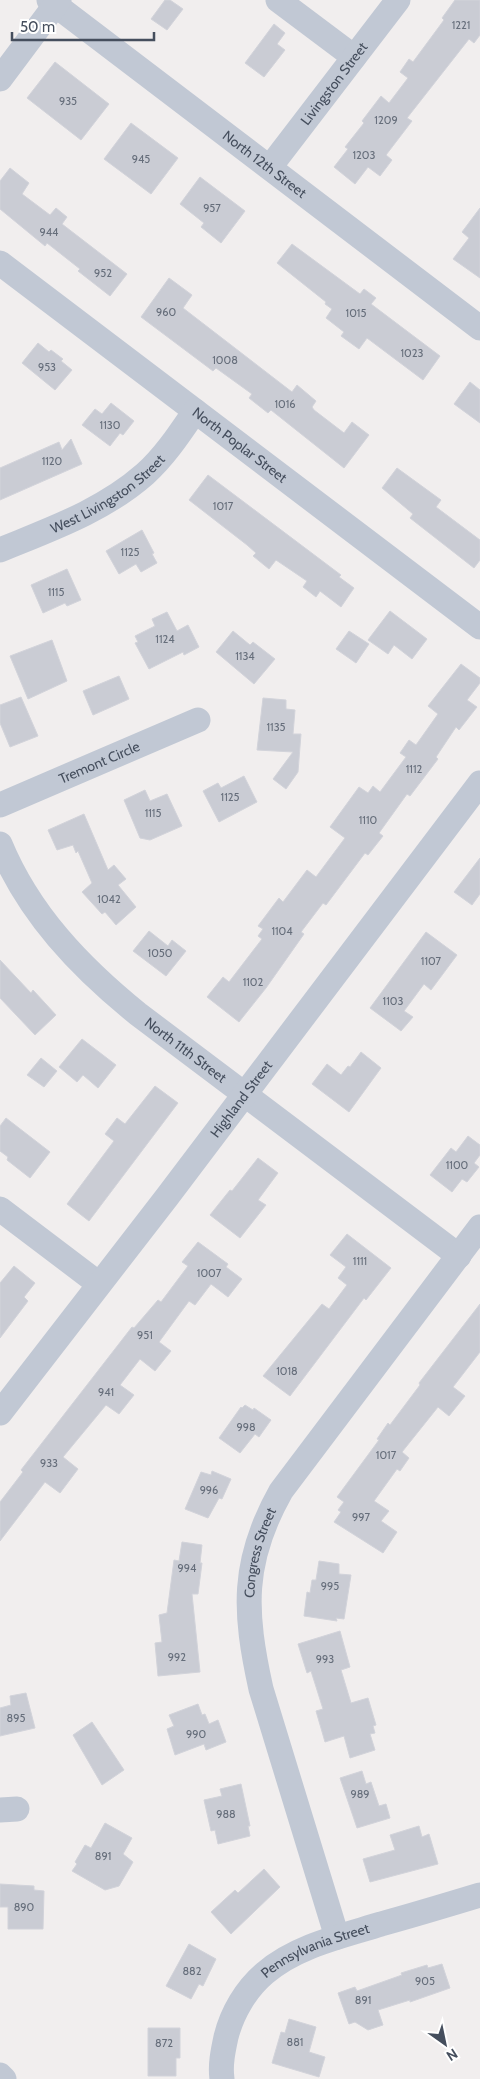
<svg xmlns="http://www.w3.org/2000/svg" width="480" height="2079" font-family="Cabin,sans-serif">
  <style>
    .building { fill: #caccd4; stroke: #d2d3da }
    .lines { fill: none; stroke-linecap: round; stroke-linejoin: round }
    .minor { stroke: #c1c8d4; stroke-width: 25 }
    .labels { text-anchor: middle; stroke-width: 4; stroke-linejoin: round; paint-order: stroke }
    .number-label { font-size: 11px; fill: #666e7b }
    .street-label { font-size: 14px; fill: #454e5d; stroke: #fff }
  </style>
  <rect width="100%" height="100%" fill="#f1eeee"/>
  <!-- building -->
  <g class="building">
    <path d="M 165,0 L 170,0 L 183,9 L 167,30 L 151,19 Z"/>
    <path d="M 455,0 L 480,0 L 480,35 L 474,43 L 469,39 L 407,118 L 412,121 L 386,155 L 392,160 L 380,176 L 368,167 L 355,184 L 334,167 L 348,149 L 345,147 L 364,123 L 362,121 L 381,96 L 389,103 L 408,78 L 400,72 L 409,59 L 413,62 L 444,20 L 442,18 Z"/>
    <path d="M 274,24 L 285,33 L 277,44 L 285,50 L 264,77 L 245,63 Z"/>
    <path d="M 55,62 L 109,104 L 81,140 L 27,98 Z"/>
    <path d="M 131,123 L 178,158 L 151,194 L 104,159 Z"/>
    <path d="M 10,168 L 29,183 L 22,194 L 50,215 L 56,208 L 67,217 L 62,224 L 127,274 L 110,296 L 78,271 L 80,269 L 47,243 L 45,246 L 0,209 L 0,181 Z"/>
    <path d="M 200,177 L 245,211 L 221,243 L 201,227 L 204,223 L 180,204 Z"/>
    <path d="M 480,208 L 480,278 L 453,259 L 469,238 L 462,232 Z"/>
    <path d="M 292,244 L 360,294 L 364,289 L 376,298 L 371,304 L 440,356 L 423,380 L 367,338 L 359,349 L 341,336 L 344,332 L 326,318 L 332,309 L 325,304 L 326,302 L 277,263 Z"/>
    <path d="M 169,278 L 192,295 L 183,308 L 292,392 L 297,385 L 316,401 L 312,407 L 314,410 L 344,433 L 352,422 L 369,435 L 344,468 L 271,410 L 268,413 L 249,398 L 252,394 L 216,368 L 213,371 L 141,317 Z"/>
    <path d="M 38,343 L 49,352 L 51,350 L 63,359 L 61,361 L 72,370 L 55,390 L 22,363 Z"/>
    <path d="M 470,382 L 480,390 L 480,423 L 454,404 Z"/>
    <path d="M 111,403 L 134,421 L 123,435 L 120,433 L 110,446 L 82,425 L 95,409 L 102,414 Z"/>
    <path d="M 71,439 L 82,464 L 0,500 L 0,468 L 59,442 L 62,450 Z"/>
    <path d="M 397,468 L 441,500 L 436,507 L 480,540 L 480,560 L 474,568 L 410,518 L 413,514 L 382,488 Z"/>
    <path d="M 208,475 L 341,575 L 339,577 L 354,588 L 341,607 L 320,591 L 316,597 L 303,587 L 307,581 L 276,560 L 269,569 L 253,556 L 256,553 L 247,545 L 189,500 Z"/>
    <path d="M 142,530 L 154,553 L 152,554 L 157,563 L 141,572 L 136,564 L 119,574 L 106,551 Z"/>
    <path d="M 67,569 L 81,600 L 67,606 L 65,603 L 43,613 L 31,585 Z"/>
    <path d="M 390,611 L 427,639 L 412,659 L 394,645 L 388,654 L 368,640 Z"/>
    <path d="M 167,612 L 177,631 L 188,625 L 199,647 L 184,655 L 183,652 L 149,669 L 135,643 L 138,642 L 135,636 L 155,626 L 152,619 Z"/>
    <path d="M 233,631 L 250,645 L 253,642 L 275,659 L 254,684 L 216,652 Z"/>
    <path d="M 349,631 L 369,644 L 356,663 L 336,649 Z"/>
    <path d="M 52,640 L 67,681 L 28,699 L 10,656 Z"/>
    <path d="M 461,664 L 480,678 L 480,683 L 467,700 L 477,707 L 459,730 L 456,727 L 436,757 L 438,759 L 410,796 L 407,794 L 379,833 L 383,836 L 368,855 L 365,853 L 326,905 L 323,903 L 301,932 L 304,934 L 266,988 L 239,1022 L 207,997 L 223,977 L 229,982 L 262,939 L 258,936 L 263,929 L 258,926 L 279,898 L 283,902 L 307,870 L 316,877 L 345,838 L 330,827 L 359,787 L 368,793 L 373,786 L 380,792 L 406,757 L 400,753 L 409,740 L 416,745 L 438,714 L 428,706 Z"/>
    <path d="M 119,676 L 129,699 L 93,715 L 83,691 Z"/>
    <path d="M 21,697 L 38,736 L 10,747 L 0,723 L 0,705 Z"/>
    <path d="M 263,698 L 286,700 L 286,709 L 295,710 L 293,734 L 301,734 L 298,772 L 286,789 L 273,779 L 293,752 L 257,750 Z"/>
    <path d="M 244,776 L 257,802 L 219,822 L 203,791 L 218,783 L 221,788 Z"/>
    <path d="M 145,790 L 150,801 L 167,794 L 182,826 L 150,840 L 140,838 L 124,800 Z"/>
    <path d="M 84,814 L 108,870 L 114,865 L 126,879 L 118,885 L 136,907 L 116,925 L 105,912 L 102,914 L 82,892 L 92,883 L 78,851 L 76,853 L 73,845 L 57,850 L 48,830 Z"/>
    <path d="M 480,858 L 480,894 L 472,905 L 454,892 Z"/>
    <path d="M 149,931 L 168,946 L 172,940 L 186,951 L 166,976 L 133,951 Z"/>
    <path d="M 426,932 L 457,955 L 431,990 L 424,984 L 404,1011 L 413,1017 L 401,1031 L 370,1008 Z"/>
    <path d="M 0,960 L 31,993 L 33,990 L 56,1015 L 35,1035 L 0,998 Z"/>
    <path d="M 82,1039 L 116,1065 L 98,1088 L 83,1075 L 77,1082 L 59,1067 Z"/>
    <path d="M 361,1052 L 381,1068 L 349,1112 L 312,1084 L 327,1064 L 341,1075 L 348,1066 L 350,1067 Z"/>
    <path d="M 41,1058 L 57,1071 L 44,1087 L 27,1075 Z"/>
    <path d="M 155,1086 L 178,1103 L 89,1221 L 67,1204 L 114,1141 L 105,1134 L 117,1118 L 125,1124 Z"/>
    <path d="M 6,1118 L 50,1152 L 30,1178 L 7,1160 L 8,1157 L 0,1151 L 0,1126 Z"/>
    <path d="M 468,1136 L 480,1145 L 480,1155 L 474,1163 L 479,1167 L 467,1182 L 462,1179 L 452,1192 L 430,1175 L 451,1148 L 456,1152 Z"/>
    <path d="M 258,1158 L 278,1173 L 258,1200 L 266,1205 L 240,1238 L 210,1215 L 230,1190 L 232,1191 Z"/>
    <path d="M 347,1234 L 391,1268 L 366,1300 L 364,1298 L 290,1396 L 263,1376 L 322,1304 L 329,1309 L 347,1285 L 338,1278 L 346,1267 L 330,1255 Z"/>
    <path d="M 198,1242 L 228,1264 L 226,1267 L 242,1279 L 228,1297 L 211,1284 L 195,1305 L 189,1301 L 159,1342 L 171,1351 L 155,1371 L 140,1359 L 120,1385 L 134,1395 L 119,1414 L 106,1405 L 63,1457 L 78,1469 L 60,1493 L 45,1482 L 0,1541 L 0,1502 L 23,1472 L 21,1470 L 132,1327 L 134,1328 L 158,1300 L 161,1302 L 188,1266 L 182,1262 Z"/>
    <path d="M 14,1266 L 35,1283 L 24,1297 L 28,1301 L 0,1338 L 0,1283 Z"/>
    <path d="M 480,1304 L 480,1352 L 453,1387 L 465,1396 L 449,1416 L 438,1407 L 402,1452 L 409,1458 L 400,1471 L 397,1469 L 374,1501 L 389,1511 L 381,1521 L 397,1532 L 383,1553 L 334,1522 L 341,1512 L 338,1510 L 344,1502 L 337,1497 L 379,1440 L 377,1439 L 388,1423 L 390,1425 L 420,1385 L 419,1383 Z"/>
    <path d="M 245,1405 L 253,1410 L 254,1408 L 271,1420 L 259,1437 L 255,1434 L 240,1453 L 219,1438 L 241,1407 L 242,1408 Z"/>
    <path d="M 212,1471 L 231,1479 L 222,1499 L 219,1498 L 208,1518 L 185,1509 L 201,1472 L 211,1475 Z"/>
    <path d="M 182,1542 L 202,1545 L 200,1563 L 202,1563 L 198,1594 L 192,1594 L 200,1672 L 158,1676 L 155,1643 L 162,1642 L 159,1615 L 167,1613 L 174,1560 L 179,1561 Z"/>
    <path d="M 319,1561 L 339,1564 L 339,1574 L 351,1575 L 344,1619 L 336,1618 L 337,1621 L 304,1616 L 307,1592 L 310,1593 L 312,1580 L 316,1580 Z"/>
    <path d="M 340,1631 L 350,1667 L 341,1670 L 351,1703 L 368,1698 L 376,1725 L 373,1726 L 375,1733 L 370,1734 L 375,1750 L 350,1758 L 344,1736 L 325,1742 L 316,1711 L 323,1709 L 311,1671 L 307,1673 L 298,1644 Z"/>
    <path d="M 26,1693 L 35,1728 L 0,1736 L 0,1708 L 11,1705 L 10,1696 Z"/>
    <path d="M 198,1704 L 202,1715 L 205,1714 L 209,1724 L 218,1720 L 226,1742 L 206,1750 L 204,1744 L 175,1755 L 167,1729 L 174,1726 L 169,1715 Z"/>
    <path d="M 92,1722 L 124,1770 L 102,1785 L 73,1735 Z"/>
    <path d="M 362,1771 L 366,1784 L 371,1782 L 379,1806 L 386,1804 L 390,1818 L 357,1828 L 340,1778 Z"/>
    <path d="M 241,1784 L 250,1826 L 248,1826 L 250,1836 L 218,1844 L 215,1830 L 211,1831 L 204,1800 L 222,1796 L 220,1789 Z"/>
    <path d="M 105,1823 L 132,1838 L 123,1854 L 133,1862 L 119,1886 L 105,1890 L 72,1871 L 77,1864 L 75,1862 L 85,1845 L 91,1848 Z"/>
    <path d="M 419,1826 L 422,1837 L 429,1834 L 438,1864 L 370,1882 L 363,1859 L 395,1850 L 390,1835 Z"/>
    <path d="M 264,1869 L 280,1887 L 231,1934 L 211,1912 L 235,1890 L 238,1893 Z"/>
    <path d="M 0,1884 L 34,1886 L 34,1890 L 44,1891 L 43,1929 L 8,1929 L 8,1907 L 0,1907 Z"/>
    <path d="M 189,1944 L 216,1959 L 203,1986 L 199,1984 L 191,1999 L 166,1986 Z"/>
    <path d="M 442,1964 L 450,1988 L 410,2002 L 410,2000 L 378,2010 L 383,2025 L 368,2030 L 355,2022 L 349,2024 L 338,1993 L 355,1987 L 357,1991 L 402,1975 L 401,1973 L 427,1965 L 428,1968 Z"/>
    <path d="M 289,2019 L 316,2027 L 309,2052 L 325,2057 L 319,2077 L 272,2063 L 281,2032 L 285,2033 Z"/>
    <path d="M 148,2028 L 180,2028 L 180,2058 L 176,2058 L 176,2076 L 148,2076 Z"/>
  </g>
  <g class="lines">
    <!-- minor -->
    <g class="minor">
      <path id="s1" d="M 49,0 L 480,328"/>
      <path d="M 278,0 L 354,57"/>
      <path d="M 0,79 L 59,0"/>
      <path id="s2" d="M 270,167 L 398,0"/>
      <path id="s3" d="M 0,263 L 480,627"/>
      <path id="s4" d="M 0,550 C 51,529 103,511 145,474 C 165,456 180,433 195,411"/>
      <path id="s5" d="M 0,805 L 198,720"/>
      <path id="s6" d="M 0,844 C 29,914 80,967 138,1014 L 459,1256"/>
      <path d="M 0,1209 L 99,1284"/>
      <path id="s7" d="M 0,1413 L 167,1197 L 480,783"/>
      <path d="M 0,1810 L 17,1809"/>
      <path id="s8" d="M 337,1937 L 261,1689 C 244,1612 241,1562 281,1491 L 480,1227"/>
      <path d="M 0,2075 L 4,2079"/>
      <path id="s9" d="M 222,2079 C 220,2065 223,2051 226,2037 C 232,2013 246,1989 265,1973 C 296,1946 342,1936 381,1924 C 414,1915 447,1905 480,1895"/>
    </g>
  </g>
  <g class="labels">
    <!-- number labels -->
    <g class="number-label">
      <text x="461" y="29">1221</text>
      <text x="68" y="105">935</text>
      <text x="386" y="124">1209</text>
      <text x="364" y="159">1203</text>
      <text x="141" y="163">945</text>
      <text x="212" y="212">957</text>
      <text x="49" y="236">944</text>
      <text x="103" y="277">952</text>
      <text x="166" y="316">960</text>
      <text x="356" y="317">1015</text>
      <text x="412" y="357">1023</text>
      <text x="225" y="364">1008</text>
      <text x="47" y="371">953</text>
      <text x="285" y="408">1016</text>
      <text x="110" y="429">1130</text>
      <text x="52" y="465">1120</text>
      <text x="223" y="510">1017</text>
      <text x="130" y="556">1125</text>
      <text x="56" y="596">1115</text>
      <text x="165" y="643">1124</text>
      <text x="245" y="660">1134</text>
      <text x="276" y="731">1135</text>
      <text x="414" y="773">1112</text>
      <text x="230" y="801">1125</text>
      <text x="153" y="817">1115</text>
      <text x="368" y="824">1110</text>
      <text x="109" y="903">1042</text>
      <text x="282" y="935">1104</text>
      <text x="160" y="957">1050</text>
      <text x="431" y="965">1107</text>
      <text x="253" y="986">1102</text>
      <text x="393" y="1005">1103</text>
      <text x="457" y="1169">1100</text>
      <text x="360" y="1265">1111</text>
      <text x="209" y="1277">1007</text>
      <text x="145" y="1339">951</text>
      <text x="287" y="1375">1018</text>
      <text x="106" y="1396">941</text>
      <text x="246" y="1431">998</text>
      <text x="386" y="1459">1017</text>
      <text x="49" y="1467">933</text>
      <text x="209" y="1494">996</text>
      <text x="361" y="1521">997</text>
      <text x="187" y="1572">994</text>
      <text x="330" y="1590">995</text>
      <text x="177" y="1661">992</text>
      <text x="325" y="1663">993</text>
      <text x="16" y="1722">895</text>
      <text x="196" y="1738">990</text>
      <text x="360" y="1798">989</text>
      <text x="226" y="1818">988</text>
      <text x="103" y="1860">891</text>
      <text x="24" y="1911">890</text>
      <text x="192" y="1975">882</text>
      <text x="425" y="1985">905</text>
      <text x="363" y="2004">891</text>
      <text x="295" y="2046">881</text>
      <text x="164" y="2047">872</text>
    </g>
    <!-- street labels -->
    <g class="street-label">
      <text dy="5" stroke="none"><textPath href="#s2" startOffset="105">Livingston Street</textPath></text>
      <text dy="5" stroke="none"><textPath href="#s1" startOffset="271">North 12th Street</textPath></text>
      <text dy="5" stroke="none"><textPath href="#s3" startOffset="301">North Poplar Street</textPath></text>
      <text dy="5" stroke="none"><textPath href="#s4" startOffset="122">West Livingston Street</textPath></text>
      <text dy="5" stroke="none"><textPath href="#s5" startOffset="108">Tremont Circle</textPath></text>
      <text dy="5" stroke="none"><textPath href="#s6" startOffset="281">North 11th Street</textPath></text>
      <text dy="5" stroke="none"><textPath href="#s7" startOffset="396">Highland Street</textPath></text>
      <text dy="5" stroke="none"><textPath href="#s8" startOffset="398">Congress Street</textPath></text>
      <text dy="5" stroke="none"><textPath href="#s9" startOffset="174">Pennsylvania Street</textPath></text>
    </g>
  </g>
  <!-- north arrow -->
  <g transform="translate(445 2044) rotate(147)" stroke="#ffffff" stroke-width="4" paint-order="stroke">
  <path d="M0-4L9 19L0 12L-9 19Z" fill="#454e5d"/>
  <text y="-8" font-size="14" font-weight="bold" text-anchor="middle" fill="#454e5d">N</text>
  </g>
  <!-- scale -->
  <path d="M12 32v8h142v-8" fill="none" stroke="#454e5d" stroke-width="2.5"/>
  <text x="20" y="32" font-size="15" fill="#454e5d" stroke="#ffffff" stroke-width="4" paint-order="stroke">50 m</text>
</svg>
